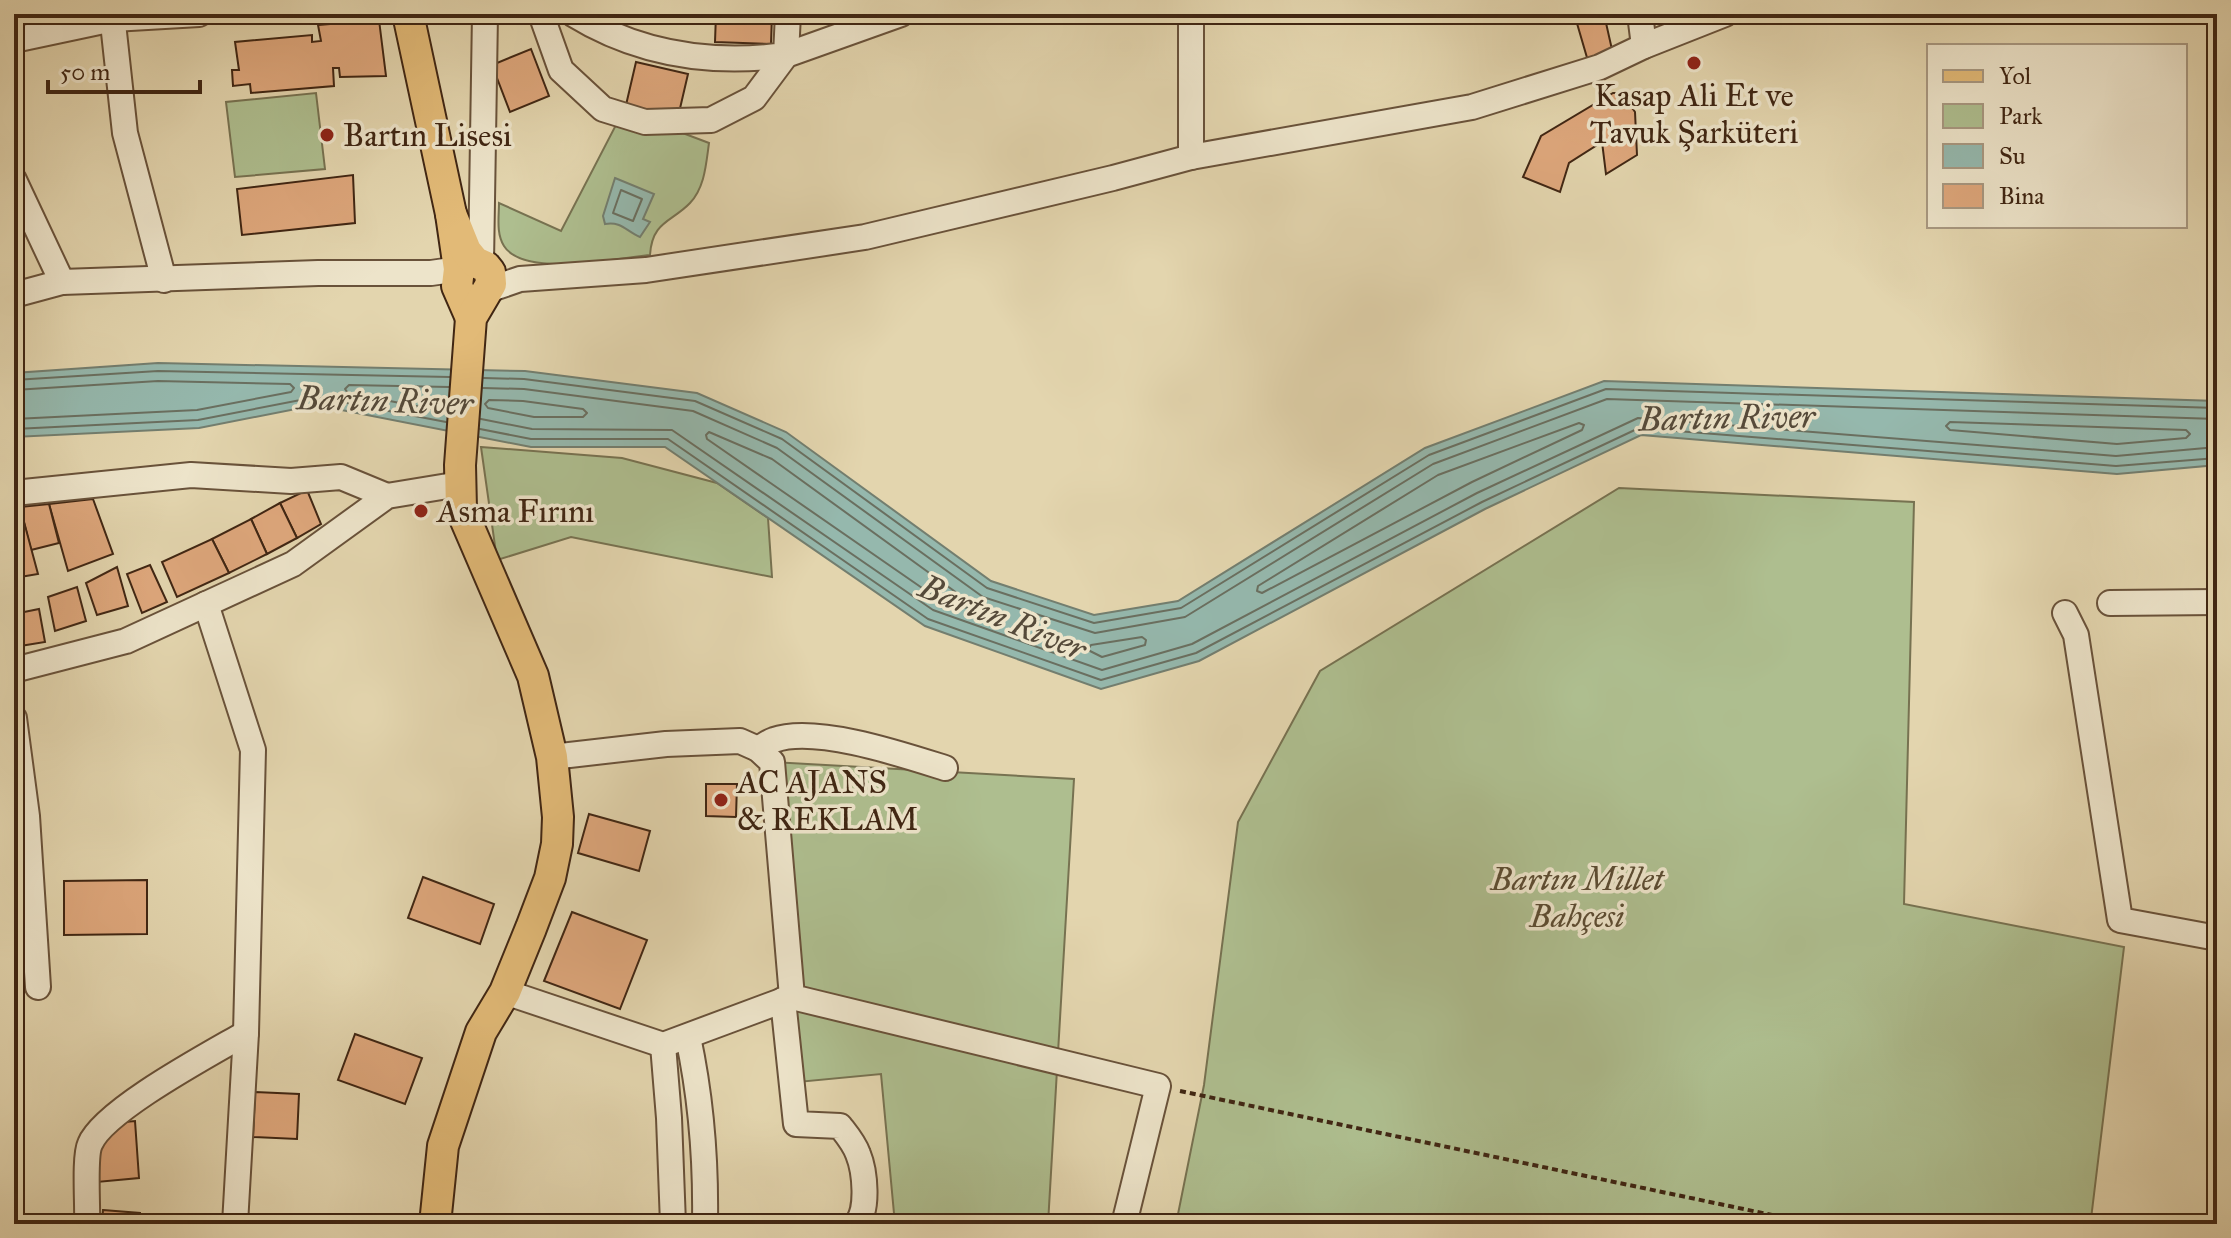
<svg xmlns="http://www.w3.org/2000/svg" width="2231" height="1238" font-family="'IM FELL Great Primer',serif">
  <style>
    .green { fill: #aebe8f; stroke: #777251; stroke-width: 2 }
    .water { fill: #95b8ad; stroke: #737e6f; stroke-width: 2 }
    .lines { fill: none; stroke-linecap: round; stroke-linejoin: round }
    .shore { stroke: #6a6f60; stroke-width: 2 }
    .building { fill: #dea77c; stroke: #402613; stroke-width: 2 }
    .minor-casing { stroke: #69523a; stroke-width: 28 }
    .major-casing { stroke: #402613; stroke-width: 34 }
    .path { stroke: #402613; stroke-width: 4; stroke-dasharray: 6 4; stroke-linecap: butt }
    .minor { stroke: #ede4ca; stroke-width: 24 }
    .major { stroke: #e2ba77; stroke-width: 30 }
    .poi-dot { fill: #8f2418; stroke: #ede4ca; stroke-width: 3 }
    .labels { text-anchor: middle; stroke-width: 7; stroke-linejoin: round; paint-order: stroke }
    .poi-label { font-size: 32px; fill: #402613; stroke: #ede4ca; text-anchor: start }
    .park-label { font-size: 32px; font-style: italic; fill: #5c4c32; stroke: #ede4ca }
    .water-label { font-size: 34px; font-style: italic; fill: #554a3a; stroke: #ede4ca }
  </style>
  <rect width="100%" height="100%" fill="#e3d5ae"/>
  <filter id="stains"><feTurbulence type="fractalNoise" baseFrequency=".0025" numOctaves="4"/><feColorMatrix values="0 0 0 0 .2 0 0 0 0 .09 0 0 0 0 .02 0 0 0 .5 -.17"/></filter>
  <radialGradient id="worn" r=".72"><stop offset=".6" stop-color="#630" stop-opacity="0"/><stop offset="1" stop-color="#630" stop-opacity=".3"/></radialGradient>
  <!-- green -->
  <g class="green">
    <path d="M 316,93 L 325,169 L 235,177 L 226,102 Z"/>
    <path d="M 618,121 L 680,132 L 709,143 C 706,164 705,187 690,203 C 672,222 652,221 650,255 C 617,258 524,278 504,246 C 496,233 499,217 499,203 L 561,231 Z"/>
    <path d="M 481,447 L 622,458 L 717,483 L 768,518 L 772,577 L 571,537 L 497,560 Z"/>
    <path d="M 1619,488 L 1914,502 L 1904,904 L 2124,947 L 2091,1219 L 2103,1224 L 1176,1224 L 1204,1085 L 1238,822 L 1320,671 Z"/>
    <path d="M 772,762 L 1074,779 L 1048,1224 L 895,1224 L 881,1074 L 798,1082 Z"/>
  </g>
  <!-- water -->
  <g class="water">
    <path d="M 615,178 L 654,194 L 643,219 L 650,222 L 640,237 C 626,231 621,221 605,224 L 603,216 Z"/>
    <path d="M 158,363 L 525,371 L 697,393 L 786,432 L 991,581 L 1094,615 L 1178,601 L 1425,448 L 1604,381 L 2217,401 L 2217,465 L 2117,474 L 1641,435 L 1485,509 L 1199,661 L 1101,689 L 925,626 L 665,447 L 531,447 L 316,405 L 199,428 L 14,437 L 14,373 Z"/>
  </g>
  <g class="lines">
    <!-- shore -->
    <g class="shore">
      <path d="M 621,190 L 642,199 L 633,221 L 613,213 Z"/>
      <path d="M 484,378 L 524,379 L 695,401 L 782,439 L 987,588 L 1094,623 L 1181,608 L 1429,455 L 1606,389 L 2217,408"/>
      <path d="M 14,380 L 158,371 L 450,377"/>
      <path d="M 483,388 L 524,389 L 693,411 L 777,448 L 983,597 L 1095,633 L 1185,617 L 1433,464 L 1607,399 L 2217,419"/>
      <path d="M 14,390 L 158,381 L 290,384 L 294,388 L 291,392 L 197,410 L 14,419"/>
      <path d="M 489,400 L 523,401 L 583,409 L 587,413 L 583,417 L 534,417 L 488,408 L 485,404 Z"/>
      <path d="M 447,412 L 348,393 L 345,389 L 349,385 L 449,387"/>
      <path d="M 481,419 L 532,429 L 672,430 L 933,610 L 1102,670 L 1192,644 L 1477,493 L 1638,418 L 2116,456 L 2217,447"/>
      <path d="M 1950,422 L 2186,430 L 2190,434 L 2186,438 L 2117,444 L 1950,430 L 1946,426 Z"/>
      <path d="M 1579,423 L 1584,425 L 1582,430 L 1472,482 L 1262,593 L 1257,591 L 1258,586 L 1438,475 Z"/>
      <path d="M 14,429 L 198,420 L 316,397 L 446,422"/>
      <path d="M 480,429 L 531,439 L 668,439 L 928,619 L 1101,680 L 1196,653 L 1482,502 L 1639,428 L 2116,466 L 2217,458"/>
      <path d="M 709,432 L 772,459 L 968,601 L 969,607 L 964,608 L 938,599 L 707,439 L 706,435 Z"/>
      <path d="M 1142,637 L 1146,640 L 1145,645 L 1102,657 L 1088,650 L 1091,645 Z"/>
    </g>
  </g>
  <!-- building -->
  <g class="building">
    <path d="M 716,14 L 772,14 L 771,44 L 715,42 Z"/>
    <path d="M 1595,14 L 1604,14 L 1613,54 L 1588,61 L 1576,20 Z"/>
    <path d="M 379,20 L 386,76 L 340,77 L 339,68 L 333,68 L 334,86 L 251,93 L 250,84 L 233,86 L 232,70 L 239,70 L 235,42 L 312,35 L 312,42 L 321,41 L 318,25 Z"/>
    <path d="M 531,49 L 549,96 L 510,112 L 492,65 Z"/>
    <path d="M 636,62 L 688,74 L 678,117 L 626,105 Z"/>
    <path d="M 1613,93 L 1622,93 L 1635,112 L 1637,155 L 1606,174 L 1602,142 L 1569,163 L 1560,192 L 1523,177 L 1541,136 Z"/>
    <path d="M 353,175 L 355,223 L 242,235 L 237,189 Z"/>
    <path d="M 307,490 L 321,524 L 297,538 L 280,503 Z"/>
    <path d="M 93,499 L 113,554 L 68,571 L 49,504 Z"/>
    <path d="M 280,503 L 297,538 L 267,554 L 251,519 Z"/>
    <path d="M 49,504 L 59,543 L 31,550 L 20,507 Z"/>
    <path d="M 20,507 L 38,574 L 14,578 L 14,508 Z"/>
    <path d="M 251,519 L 267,554 L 229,573 L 212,539 Z"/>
    <path d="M 212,539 L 229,573 L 177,597 L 162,562 Z"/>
    <path d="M 150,565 L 167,602 L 142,613 L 127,574 Z"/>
    <path d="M 117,567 L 128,606 L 97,615 L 86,583 Z"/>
    <path d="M 77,587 L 86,621 L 55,631 L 48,597 Z"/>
    <path d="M 39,609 L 45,642 L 14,647 L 14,614 Z"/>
    <path d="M 706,784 L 737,784 L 736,817 L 706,816 Z"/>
    <path d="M 589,814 L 650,831 L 639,871 L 578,853 Z"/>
    <path d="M 423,877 L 494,904 L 480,944 L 408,918 Z"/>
    <path d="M 147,880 L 147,934 L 64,935 L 64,881 Z"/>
    <path d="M 572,912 L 647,940 L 620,1009 L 544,981 Z"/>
    <path d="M 355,1034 L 422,1058 L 405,1104 L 338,1080 Z"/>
    <path d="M 255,1092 L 299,1094 L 297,1139 L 253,1137 Z"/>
    <path d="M 135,1121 L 139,1178 L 97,1182 L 92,1125 Z"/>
    <path d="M 103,1210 L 140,1213 L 140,1224 L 102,1224 Z"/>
  </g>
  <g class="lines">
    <defs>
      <g id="minor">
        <path d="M 112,14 L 125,133 L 164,280"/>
        <path d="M 541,14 L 561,70 L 603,109 L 645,122 L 711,120 L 754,98 L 786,55 L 901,14"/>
        <path d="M 573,14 C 638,54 711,65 786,55 L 788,14"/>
        <path d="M 1640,14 L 1644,46"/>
        <path d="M 14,40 L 113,19 L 199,14"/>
        <path d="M 1191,157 L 1191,14"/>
        <path d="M 14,180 L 62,282"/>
        <path d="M 481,263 L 485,14"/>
        <path d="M 488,290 L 520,279 L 646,270 L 865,237 L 1113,178 L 1191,157 L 1472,107 L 1600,67 L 1644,46 L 1725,14"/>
        <path d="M 14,295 L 62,282 L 318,273 L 431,273 L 459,269"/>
        <path d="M 14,493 L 191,475 L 291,481 L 341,477 L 387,496"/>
        <path d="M 2110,603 L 2217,602"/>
        <path d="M 206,604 L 253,750 L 246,1033 L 235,1224"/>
        <path d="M 2065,613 L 2076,635 L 2120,920 L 2217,938"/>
        <path d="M 14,670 L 126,641 L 293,564 L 387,496 L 460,484"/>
        <path d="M 14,718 L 27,816 L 38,987"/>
        <path d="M 758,749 C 763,746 768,742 774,740 C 815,725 904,755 945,768"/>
        <path d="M 552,757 L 666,744 L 740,741 L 758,749 L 772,762 L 792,997 L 1158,1086 L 1124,1224"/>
        <path d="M 505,992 L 663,1045 L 792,997"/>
        <path d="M 783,1000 L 796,1124 L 840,1126 C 847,1135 854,1143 858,1154 C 865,1171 869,1211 856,1224"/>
        <path d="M 688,1037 C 701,1098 706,1158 705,1221 L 707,1224"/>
        <path d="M 663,1045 L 669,1118 L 673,1224"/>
        <path d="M 87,1224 C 88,1207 84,1157 90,1144 C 104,1110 212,1053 246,1033"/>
      </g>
      <g id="major">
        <path d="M 408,14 L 451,214 L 459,269 L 457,286 L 471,318"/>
        <path d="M 435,1224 L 443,1146 L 481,1032 L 505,992 L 531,928 L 550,878 L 557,844 L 558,817 L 552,757 L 533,676 L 461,509 L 460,465 L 471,318 L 491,284 L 490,272 L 486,267 L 475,262 L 466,251 L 451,214"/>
      </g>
    </defs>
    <!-- minor casing -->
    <use href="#minor" class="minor-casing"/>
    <!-- major casing -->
    <use href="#major" class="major-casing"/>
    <!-- path -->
    <path class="path" d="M 1180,1091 L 1815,1224"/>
    <!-- minor -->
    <use href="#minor" class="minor"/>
    <!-- major -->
    <use href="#major" class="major"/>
  </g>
  <!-- markers -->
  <g class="poi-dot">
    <circle cx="1694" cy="63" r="8"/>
    <circle cx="327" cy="135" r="8"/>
    <circle cx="421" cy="511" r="8"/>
    <circle cx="721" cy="800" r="8"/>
  </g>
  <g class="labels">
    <!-- poi labels -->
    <g class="poi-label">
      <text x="1694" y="106" text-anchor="middle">Kasap Ali Et ve<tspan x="1694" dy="37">Tavuk Şarküteri</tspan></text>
      <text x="343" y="146">Bartın Lisesi</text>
      <text x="437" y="522">Asma Fırını</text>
      <text x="737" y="793">AC AJANS<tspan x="737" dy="37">&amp; REKLAM</tspan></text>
    </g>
    <!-- park labels -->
    <g class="park-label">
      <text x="1577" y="890">Bartın Millet<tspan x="1577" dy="37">Bahçesi</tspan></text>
    </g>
    <!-- water labels -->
    <g class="water-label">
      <text transform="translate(385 400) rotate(2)" y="12">Bartın River</text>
      <text transform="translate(1727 417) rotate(-1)" y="12">Bartın River</text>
      <text transform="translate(1003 617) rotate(22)" y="12">Bartın River</text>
    </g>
  </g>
  <!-- margin -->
  <rect width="2231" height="1238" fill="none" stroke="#e3d5ae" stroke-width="48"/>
  <rect x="16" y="16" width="2199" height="1206" fill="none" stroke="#402613" stroke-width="4"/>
  <rect x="24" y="24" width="2183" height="1190" fill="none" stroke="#402613" stroke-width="2"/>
  <!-- legend -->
  <rect x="1927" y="44" width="260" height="184" fill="#ede4ca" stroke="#a89881" stroke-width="2"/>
  <rect x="1943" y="70" width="40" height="12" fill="#e2ba77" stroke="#a89881" stroke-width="2"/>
  <text x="1999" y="84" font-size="24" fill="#402613">Yol</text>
  <rect x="1943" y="104" width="40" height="24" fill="#aebe8f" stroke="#a89881" stroke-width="2"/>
  <text x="1999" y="124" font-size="24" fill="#402613">Park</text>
  <rect x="1943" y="144" width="40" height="24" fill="#95b8ad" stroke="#a89881" stroke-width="2"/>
  <text x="1999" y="164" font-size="24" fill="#402613">Su</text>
  <rect x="1943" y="184" width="40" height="24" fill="#dea77c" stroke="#a89881" stroke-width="2"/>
  <text x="1999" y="204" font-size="24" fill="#402613">Bina</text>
  <!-- scale -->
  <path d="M48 80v12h152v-12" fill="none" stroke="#402613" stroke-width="4"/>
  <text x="60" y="80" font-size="24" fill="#402613" stroke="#ede4ca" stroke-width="6" paint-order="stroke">50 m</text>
  <rect width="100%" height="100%" filter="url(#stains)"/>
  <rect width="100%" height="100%" fill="url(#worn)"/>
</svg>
